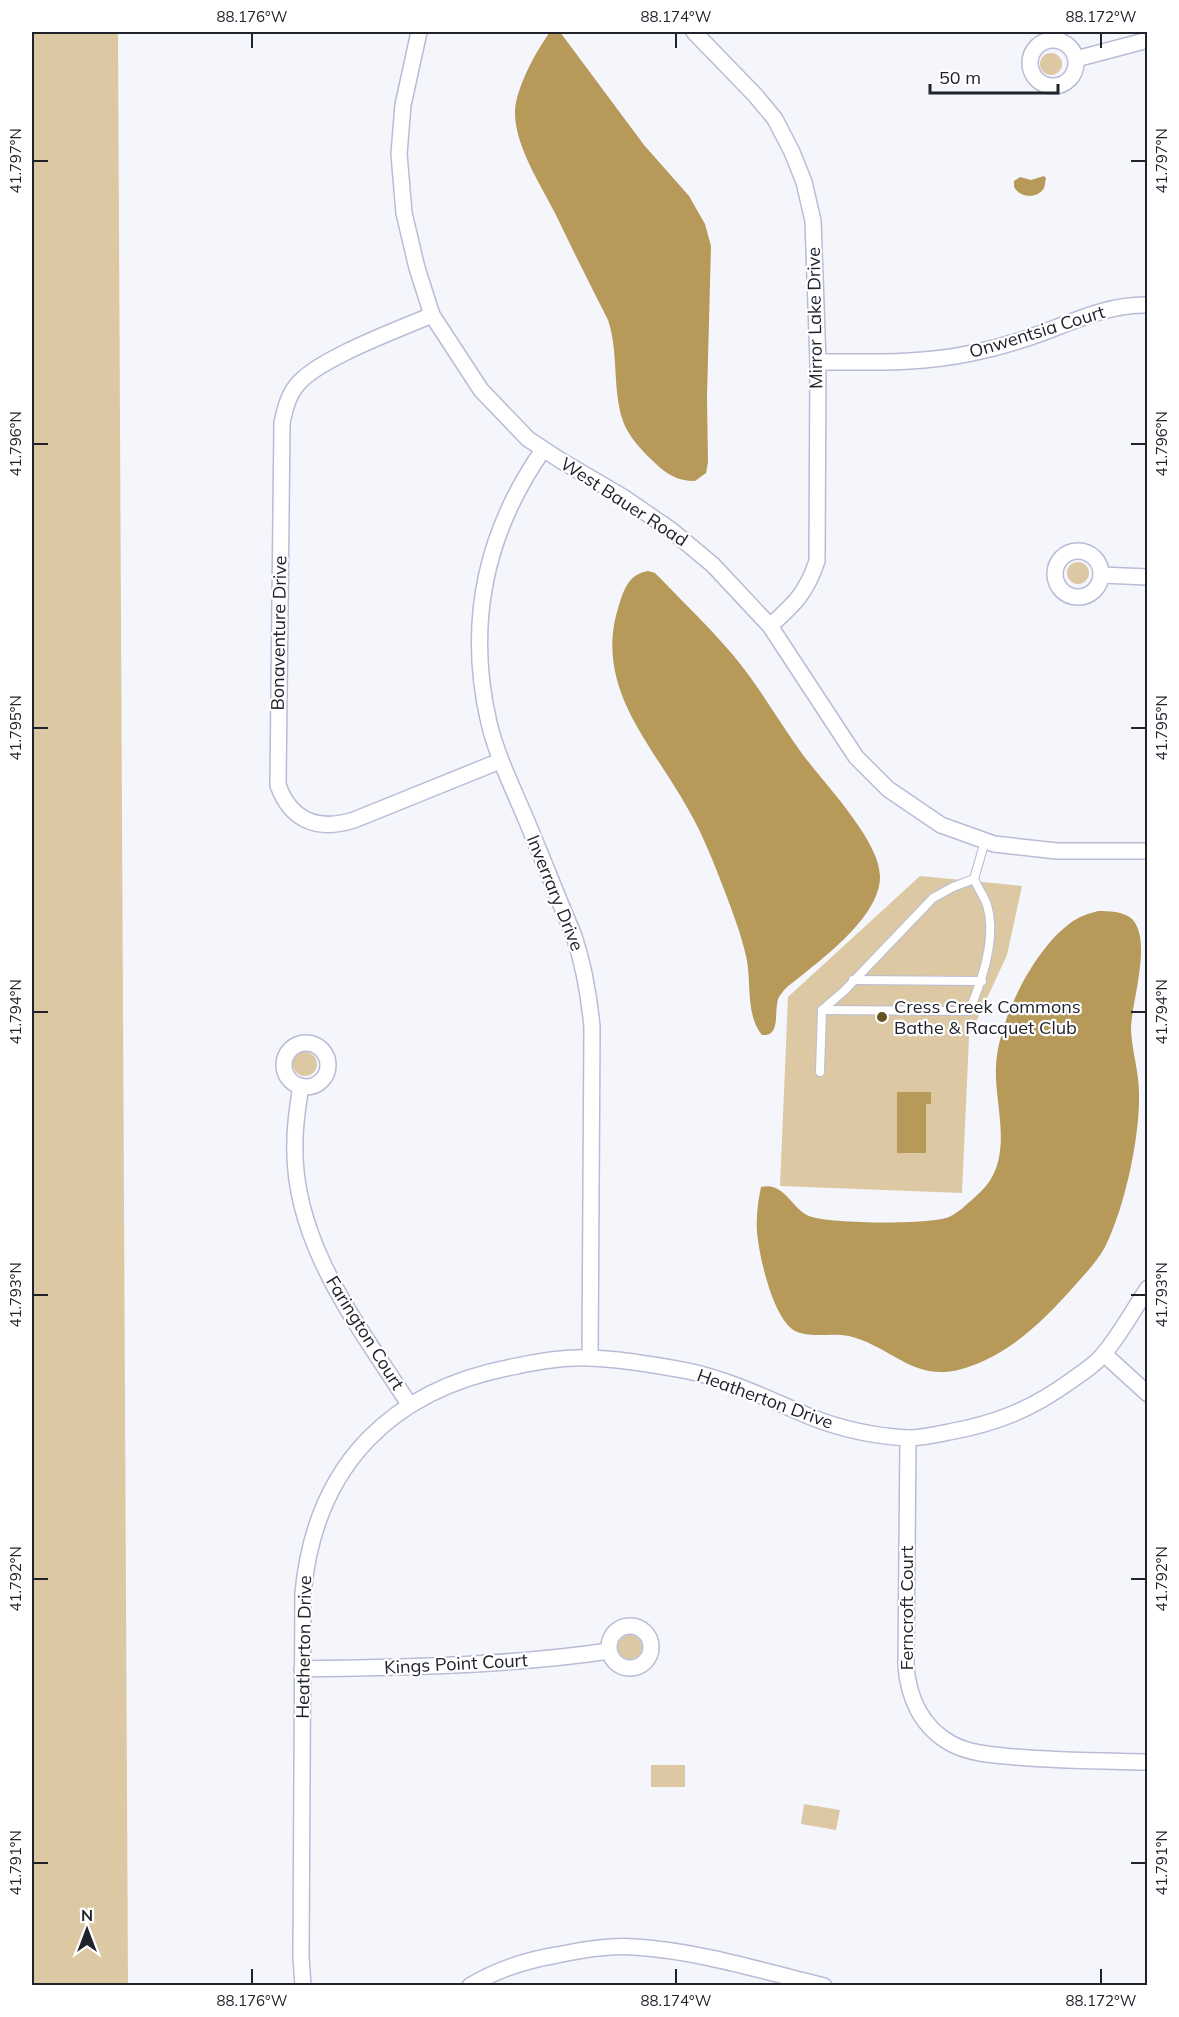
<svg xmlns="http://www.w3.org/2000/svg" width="1179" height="2017" font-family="Mulish,sans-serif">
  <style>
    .green { fill: #dcc9a3 }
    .water { fill: #b7995a }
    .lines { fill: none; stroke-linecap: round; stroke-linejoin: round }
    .service-casing { stroke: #b8bcd7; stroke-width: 10 }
    .minor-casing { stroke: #b8bcd7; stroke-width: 18 }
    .service { stroke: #fff; stroke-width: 8 }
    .minor { stroke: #fff; stroke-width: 15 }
    .ticks { fill: none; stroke: #20222c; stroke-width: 2 }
    .poi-dot { fill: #685222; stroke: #fff; stroke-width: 2 }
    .labels { text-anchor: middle; stroke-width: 4.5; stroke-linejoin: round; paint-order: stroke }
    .street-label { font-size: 18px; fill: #20222c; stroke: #fff }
    .poi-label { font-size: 18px; fill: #20222c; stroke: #fff; text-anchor: start }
    .neatline { fill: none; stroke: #20222c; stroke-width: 2 }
    .ticks-label { font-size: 15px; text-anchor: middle; fill: #20222c }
  </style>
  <rect width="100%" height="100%" fill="#f5f6fc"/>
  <!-- green -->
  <g class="green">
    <path d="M 32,32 L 118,32 L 128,1986 L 32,1985 Z"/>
    <circle cx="1051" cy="64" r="11"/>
    <circle cx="1078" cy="573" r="11"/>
    <path d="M 920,876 L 1022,886 L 1007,955 L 969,1037 L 962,1193 L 780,1186 L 788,997 Z"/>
    <circle cx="305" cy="1064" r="12"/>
    <circle cx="630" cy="1647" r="12"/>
    <rect x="651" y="1765" width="34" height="22"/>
    <path d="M 804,1804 L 840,1810 L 836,1830 L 801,1824 Z"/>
  </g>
  <!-- water -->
  <g class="water">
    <path d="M 550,32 L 560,32 L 644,145 L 689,196 L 705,224 L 711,246 L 707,397 L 708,462 L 706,473 L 695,481 C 677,481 666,474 654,462 C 643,452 628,436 623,421 C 612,389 619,353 608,320 C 590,284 572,249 555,213 C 540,184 514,144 515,111 C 516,88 536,51 550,32 Z"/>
    <path d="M 1044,176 L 1046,178 C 1045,182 1045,185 1044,188 C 1037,200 1019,197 1014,187 L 1014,181 L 1020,177 L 1031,180 Z"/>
    <path d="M 648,571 L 655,573 L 664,582 C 687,606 711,629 733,655 C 759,686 779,722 803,755 C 824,783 881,842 880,877 C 880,919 815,964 785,989 C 783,991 781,994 779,997 C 773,1009 782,1037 762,1035 C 745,1015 752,981 746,956 C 741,934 733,913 725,892 C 714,863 703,835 688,809 C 651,742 591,686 620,602 C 625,587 630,574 648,571 Z"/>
    <path d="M 1098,911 C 1109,911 1123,911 1132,919 C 1153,941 1131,1002 1131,1030 C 1132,1051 1139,1072 1139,1093 C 1140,1137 1125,1207 1105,1247 C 1098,1260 1087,1272 1077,1283 C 1048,1316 1014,1351 971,1366 C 916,1387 896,1348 849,1336 C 839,1334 827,1335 817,1335 C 810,1335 801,1334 795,1331 C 773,1319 759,1256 757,1232 C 756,1217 758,1201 761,1187 C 784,1181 791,1208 809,1216 C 829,1224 928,1225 949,1217 C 958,1213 966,1205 974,1198 C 979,1193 985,1188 989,1182 C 1012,1148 994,1103 996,1066 C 998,1021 1033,951 1069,924 C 1078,917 1087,914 1098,911 Z"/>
    <path d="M 897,1092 L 931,1092 L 931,1104 L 926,1104 L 926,1153 L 897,1153 Z"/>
  </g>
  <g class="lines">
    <defs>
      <g id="service">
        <path d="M 853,980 L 982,981"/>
        <path d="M 822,1010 L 969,1011 C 982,981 997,937 987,905 C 984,896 978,888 974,879"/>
        <path d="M 820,1072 L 822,1010 L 844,991 L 933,898 L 953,887 L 974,879 L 985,841"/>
      </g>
      <g id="minor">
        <path d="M 419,32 L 403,105 L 399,154 L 404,213 L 417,268 L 432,315 L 481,390 L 528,439 L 560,460 L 623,497 L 671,530 L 713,565 L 770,626 L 856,757 L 888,789 L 941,825 L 994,844 L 1057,851 L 1148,851"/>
        <path d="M 694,32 L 755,95 L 775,119 L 792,152 L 804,182 L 813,221 L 818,362 L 817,561 C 806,594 794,604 770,626"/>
        <circle cx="1053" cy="63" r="23"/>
        <path d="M 1076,59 L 1148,40"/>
        <path d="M 432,315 C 400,329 317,359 297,385 C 288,396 285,409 282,423 L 278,785 C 291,822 319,831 354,820 L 500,761"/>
        <path d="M 818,362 C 869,362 922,364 972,353 C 996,348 1020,341 1042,333 C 1077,320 1110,304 1148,305"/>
        <path d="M 543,450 C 485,533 466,624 489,723 C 497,756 512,786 525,817 C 542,857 557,896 574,936 C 584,966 589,995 592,1027 L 590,1358"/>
        <circle cx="1078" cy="574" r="23"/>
        <path d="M 1101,575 L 1148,577"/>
        <circle cx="306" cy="1065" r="22"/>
        <path d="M 301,1086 C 298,1104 295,1122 295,1141 C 291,1241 358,1325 409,1404"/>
        <path d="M 1104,1354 L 1148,1394"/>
        <path d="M 908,1438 L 906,1665 C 908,1698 922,1728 952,1744 C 971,1754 994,1755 1015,1757 C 1059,1761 1103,1761 1148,1762"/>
        <circle cx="630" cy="1647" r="21"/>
        <path d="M 302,1669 C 405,1667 507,1666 609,1651"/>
        <path d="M 303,1986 L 301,1957 L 303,1593 C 315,1465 392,1388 517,1366 C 541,1361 566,1357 590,1358 C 622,1359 656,1365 688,1371 C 731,1380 770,1400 811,1417 C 841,1429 875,1436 907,1438 C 921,1438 935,1435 949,1432 C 998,1423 1032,1409 1072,1380 C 1082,1373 1093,1366 1101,1357 C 1119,1337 1133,1310 1148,1288"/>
        <path d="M 470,1986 C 496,1970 527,1960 557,1955 C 582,1950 609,1945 635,1947 C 699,1951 762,1971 824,1986"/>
      </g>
    </defs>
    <!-- service casing -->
    <use href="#service" class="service-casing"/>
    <!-- minor casing -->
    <use href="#minor" class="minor-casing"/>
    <!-- service -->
    <use href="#service" class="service"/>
    <!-- minor -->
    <use href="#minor" class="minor"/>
  </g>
  <!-- ticks -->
  <path class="ticks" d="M 252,33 L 252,48M 676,33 L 676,48M 1101,33 L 1101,48M 33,161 L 48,161M 1131,161 L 1146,161M 33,444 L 48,444M 1131,444 L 1146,444M 33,728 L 48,728M 1131,728 L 1146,728M 33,1012 L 48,1012M 1131,1012 L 1146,1012M 33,1295 L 48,1295M 1131,1295 L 1146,1295M 33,1579 L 48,1579M 1131,1579 L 1146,1579M 33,1863 L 48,1863M 1131,1863 L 1146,1863M 252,1969 L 252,1984M 676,1969 L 676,1984M 1101,1969 L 1101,1984"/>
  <!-- markers -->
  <circle class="poi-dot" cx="882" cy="1017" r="6"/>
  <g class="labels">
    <!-- street labels -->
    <g class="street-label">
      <text transform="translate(815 318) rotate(-91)" y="6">Mirror Lake Drive</text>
      <text transform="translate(1037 332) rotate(-17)" y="6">Onwentsia Court</text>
      <text transform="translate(624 502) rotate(33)" y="6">West Bauer Road</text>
      <text transform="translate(279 633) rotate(-89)" y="6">Bonaventure Drive</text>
      <text transform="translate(555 893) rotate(68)" y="6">Inverrary Drive</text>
      <text transform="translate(365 1333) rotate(58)" y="6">Farington Court</text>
      <text transform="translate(765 1399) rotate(20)" y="6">Heatherton Drive</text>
      <text transform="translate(907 1608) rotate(-90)" y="6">Ferncroft Court</text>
      <text transform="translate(304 1647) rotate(-89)" y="6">Heatherton Drive</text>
      <text transform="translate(456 1664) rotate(-3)" y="6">Kings Point Court</text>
    </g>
    <!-- poi labels -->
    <g class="poi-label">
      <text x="894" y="1013">Cress Creek Commons<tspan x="894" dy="21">Bathe &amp; Racquet Club</tspan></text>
    </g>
  </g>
  <!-- border -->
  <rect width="1179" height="2017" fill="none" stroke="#ffffff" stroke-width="66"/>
  <!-- north arrow -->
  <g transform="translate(87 1930)" stroke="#ffffff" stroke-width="4.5" paint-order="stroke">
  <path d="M0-4.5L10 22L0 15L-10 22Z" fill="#20222c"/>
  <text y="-9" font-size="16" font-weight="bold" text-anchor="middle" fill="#20222c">N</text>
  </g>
  <!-- scale -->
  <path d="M930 84v9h128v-9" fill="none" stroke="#20222c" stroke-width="3"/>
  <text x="939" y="84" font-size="18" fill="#20222c" stroke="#ffffff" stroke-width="4.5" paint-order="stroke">50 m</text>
  <rect x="33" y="33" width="1113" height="1951" class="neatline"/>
  <g class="ticks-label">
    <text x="252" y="22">88.176°W</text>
    <text x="676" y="22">88.174°W</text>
    <text x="1101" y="22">88.172°W</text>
    <text transform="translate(16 161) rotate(-90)" y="5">41.797°N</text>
    <text transform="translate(1162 161) rotate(-90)" y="5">41.797°N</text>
    <text transform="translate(16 444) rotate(-90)" y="5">41.796°N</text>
    <text transform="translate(1162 444) rotate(-90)" y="5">41.796°N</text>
    <text transform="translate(16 728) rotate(-90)" y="5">41.795°N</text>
    <text transform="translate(1162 728) rotate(-90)" y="5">41.795°N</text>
    <text transform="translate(16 1012) rotate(-90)" y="5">41.794°N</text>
    <text transform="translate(1162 1012) rotate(-90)" y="5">41.794°N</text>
    <text transform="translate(16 1295) rotate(-90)" y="5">41.793°N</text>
    <text transform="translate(1162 1295) rotate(-90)" y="5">41.793°N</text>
    <text transform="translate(16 1579) rotate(-90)" y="5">41.792°N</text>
    <text transform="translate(1162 1579) rotate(-90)" y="5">41.792°N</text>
    <text transform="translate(16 1863) rotate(-90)" y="5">41.791°N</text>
    <text transform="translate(1162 1863) rotate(-90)" y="5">41.791°N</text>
    <text x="252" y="2006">88.176°W</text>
    <text x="676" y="2006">88.174°W</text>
    <text x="1101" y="2006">88.172°W</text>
  </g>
</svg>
